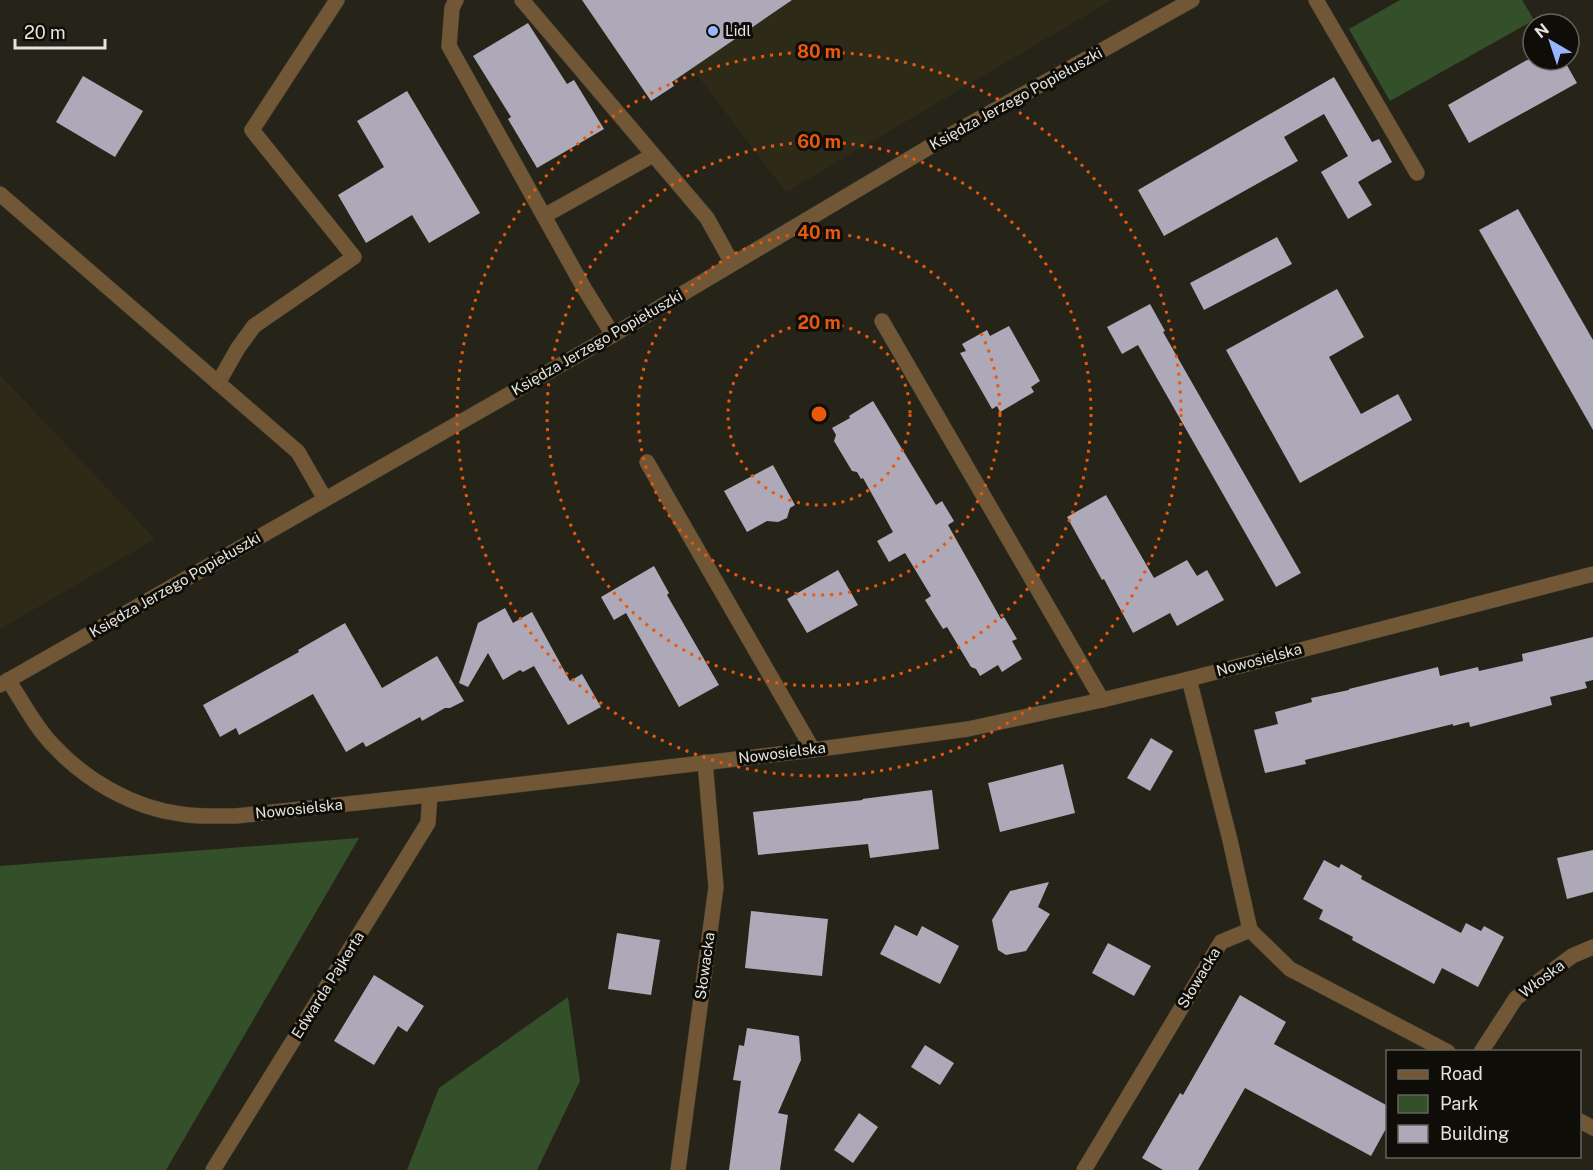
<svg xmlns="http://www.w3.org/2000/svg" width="1593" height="1170" font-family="'Public Sans',sans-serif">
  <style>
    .built { fill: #2e2a18 }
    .green { fill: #34502b }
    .building { fill: #ada9b8 }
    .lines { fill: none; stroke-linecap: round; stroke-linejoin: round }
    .minor-casing { stroke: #413f33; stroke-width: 16 }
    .minor { stroke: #715735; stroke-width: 15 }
    .ring { fill: none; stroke: #e8590c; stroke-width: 3; stroke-dasharray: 3 6 }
    .poi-dot { fill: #99b5fd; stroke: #0e0d08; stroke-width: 2 }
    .labels { text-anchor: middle; stroke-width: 6; stroke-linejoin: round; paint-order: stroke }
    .poi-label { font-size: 15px; fill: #e5e3dc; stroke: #0e0d08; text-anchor: start }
    .street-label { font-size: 15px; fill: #e5e3dc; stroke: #0e0d08 }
    .centre { fill: #e8590c; stroke: #0e0d08; stroke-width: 3 }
    .ring-label { font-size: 18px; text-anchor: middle; font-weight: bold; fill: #e8590c; stroke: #0e0d08; stroke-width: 6; stroke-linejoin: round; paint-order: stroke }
  </style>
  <rect width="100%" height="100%" fill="#262418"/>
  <!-- built -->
  <g class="built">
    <path d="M 640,0 L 1112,0 L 786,192 Z"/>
    <path d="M 0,375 L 155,539 L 0,629 Z"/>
  </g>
  <!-- green -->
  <g class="green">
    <path d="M 1400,0 L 1522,0 L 1534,20 L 1390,101 L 1349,29 Z"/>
    <path d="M 359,838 L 166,1170 L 0,1170 L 0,866 Z"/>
    <path d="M 568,997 L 580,1081 L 537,1170 L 407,1170 L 439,1088 Z"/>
  </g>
  <!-- building -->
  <g class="building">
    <path d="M 582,0 L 792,0 L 672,82 L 674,86 L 651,101 Z"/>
    <path d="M 528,23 L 567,84 L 574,80 L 604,129 L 537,168 L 508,119 L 511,117 L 473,56 Z"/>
    <path d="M 1527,60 L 1564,60 L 1577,83 L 1469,143 L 1448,105 Z"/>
    <path d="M 83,76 L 143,111 L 115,157 L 56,122 Z"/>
    <path d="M 1334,77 L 1372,142 L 1379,139 L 1392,162 L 1358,182 L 1372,205 L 1348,219 L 1321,172 L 1348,156 L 1324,114 L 1284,137 L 1298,161 L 1164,236 L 1138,190 Z"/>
    <path d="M 407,91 L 480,213 L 429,243 L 412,215 L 366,243 L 338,195 L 384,167 L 357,121 Z"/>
    <path d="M 1518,209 L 1593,340 L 1593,430 L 1479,230 Z"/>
    <path d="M 1277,237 L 1292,264 L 1204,310 L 1190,283 Z"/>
    <path d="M 1337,289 L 1364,337 L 1329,357 L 1361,414 L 1398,394 L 1412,420 L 1300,483 L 1226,350 Z"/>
    <path d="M 1150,304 L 1165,331 L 1163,332 L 1301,573 L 1276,587 L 1138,345 L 1122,354 L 1107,327 Z"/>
    <path d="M 1009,326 L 1040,381 L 1031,387 L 1034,392 L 1000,412 L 997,406 L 992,409 L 960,353 L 966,351 L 962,344 L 987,330 L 990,336 Z"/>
    <path d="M 873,401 L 936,505 L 942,501 L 954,521 L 948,525 L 1001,619 L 1004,617 L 1017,639 L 1012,641 L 1022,659 L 1002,672 L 998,665 L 980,676 L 976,669 L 971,667 L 947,627 L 943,629 L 925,600 L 931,596 L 905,553 L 889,562 L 877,541 L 893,532 L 863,478 L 861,479 L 857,472 L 852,471 L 834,441 L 836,435 L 832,428 L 850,418 L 849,416 Z"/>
    <path d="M 773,465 L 795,505 L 790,508 L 787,518 L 778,522 L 767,521 L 747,532 L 724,491 Z"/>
    <path d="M 1106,495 L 1154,578 L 1187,560 L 1197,576 L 1207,570 L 1224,600 L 1177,626 L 1170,613 L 1133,633 L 1104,579 L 1102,580 L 1067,517 Z"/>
    <path d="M 654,566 L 669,593 L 667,595 L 719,685 L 679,707 L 626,613 L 614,620 L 601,597 Z"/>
    <path d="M 838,570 L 858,605 L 807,633 L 787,599 Z"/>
    <path d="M 505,608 L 513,623 L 532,612 L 570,681 L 582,674 L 601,707 L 568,725 L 534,666 L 523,672 L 520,670 L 503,680 L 488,653 L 468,687 L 459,683 L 478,623 Z"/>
    <path d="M 345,623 L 382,688 L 437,656 L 464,701 L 450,708 L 445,708 L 422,721 L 420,717 L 366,747 L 363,742 L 346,752 L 313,694 L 239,735 L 236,728 L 220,737 L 203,705 L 299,652 L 298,650 Z"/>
    <path d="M 1593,637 L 1593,680 L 1585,682 L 1587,688 L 1550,697 L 1552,705 L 1470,727 L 1469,722 L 1453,726 L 1453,724 L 1305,760 L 1306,764 L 1265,773 L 1254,730 L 1278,724 L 1275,712 L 1312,702 L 1311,698 L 1349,690 L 1349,689 L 1438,667 L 1440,676 L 1478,667 L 1479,671 L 1523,661 L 1522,654 Z"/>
    <path d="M 1151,738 L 1173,751 L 1150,791 L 1127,778 Z"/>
    <path d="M 1063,764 L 1075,813 L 1000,832 L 988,783 Z"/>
    <path d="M 932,790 L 939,849 L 870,858 L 868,844 L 758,855 L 753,812 L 863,800 L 862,799 Z"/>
    <path d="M 1593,850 L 1593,892 L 1567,899 L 1557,858 Z"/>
    <path d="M 1324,860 L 1339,868 L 1341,864 L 1362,876 L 1361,879 L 1461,933 L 1466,923 L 1481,931 L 1484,926 L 1504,937 L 1478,987 L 1442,968 L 1434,984 L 1352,940 L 1353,937 L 1319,919 L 1323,910 L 1303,899 Z"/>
    <path d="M 1049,882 L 1038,907 L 1050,914 L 1026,951 L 1006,955 L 998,950 L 992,920 L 1010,891 Z"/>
    <path d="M 751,911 L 828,919 L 822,976 L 745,968 Z"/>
    <path d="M 895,925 L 917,936 L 922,926 L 959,946 L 940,984 L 880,954 Z"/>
    <path d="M 617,933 L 660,940 L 651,995 L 608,989 Z"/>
    <path d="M 1108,943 L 1151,966 L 1134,996 L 1092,973 Z"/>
    <path d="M 374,975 L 424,1006 L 407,1032 L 398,1026 L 374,1065 L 334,1041 Z"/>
    <path d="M 1240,995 L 1286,1022 L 1274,1044 L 1388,1106 L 1388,1125 L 1371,1156 L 1245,1088 L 1198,1170 L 1163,1170 L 1142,1158 L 1180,1093 L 1183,1095 Z"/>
    <path d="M 747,1028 L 799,1036 L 801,1060 L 778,1113 L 788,1115 L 780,1170 L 729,1170 L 741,1081 L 733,1080 L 739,1045 L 744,1046 Z"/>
    <path d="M 925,1045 L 954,1063 L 940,1085 L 911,1067 Z"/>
    <path d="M 859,1113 L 878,1127 L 853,1163 L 834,1150 Z"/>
  </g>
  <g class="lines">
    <defs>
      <g id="minor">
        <path d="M 456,0 L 452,8 L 449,46 L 584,288 L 613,335"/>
        <path d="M 522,0 L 707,218 L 732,263"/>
        <path d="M 1316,0 L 1417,173"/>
        <path d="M 0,194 L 298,452 L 325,499"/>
        <path d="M 544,216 L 653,155"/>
        <path d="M 882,321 L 1102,700"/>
        <path d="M 218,383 L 238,348 L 254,326 L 354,257 L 252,130 L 337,0"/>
        <path d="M 647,462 L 813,750"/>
        <path d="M 1189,679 L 1230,840 L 1250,930"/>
        <path d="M 8,680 C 23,702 35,727 53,745 C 85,780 133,808 181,814 C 199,817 217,816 236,816 L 430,795 L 813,750 L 968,729 L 1102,700 L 1189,679 L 1593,574"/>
        <path d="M 0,685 L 613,335 L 936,143 L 1192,0"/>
        <path d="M 1250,930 L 1290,969 L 1448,1052"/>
        <path d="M 1481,1052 L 1516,998 L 1572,956 L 1593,947"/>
        <path d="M 1580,1121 L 1593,1128"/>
        <path d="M 213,1170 L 428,823 L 430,795"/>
        <path d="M 678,1170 L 716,887 L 705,762"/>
        <path d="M 1084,1170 L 1221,942 L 1250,930"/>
      </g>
    </defs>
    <!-- minor casing -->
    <use href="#minor" class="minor-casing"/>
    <!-- minor -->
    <use href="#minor" class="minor"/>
  </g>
  <!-- distance rings -->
  <g class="ring">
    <circle cx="819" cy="414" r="91"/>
    <circle cx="819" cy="414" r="181"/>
    <circle cx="819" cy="414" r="272"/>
    <circle cx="819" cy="414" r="362"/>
  </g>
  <!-- markers -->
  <circle class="poi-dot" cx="713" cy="31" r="6"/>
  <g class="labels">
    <!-- poi labels -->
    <g class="poi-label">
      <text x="725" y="36">Lidl</text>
    </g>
    <!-- street labels -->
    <g class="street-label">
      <text transform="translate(1016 99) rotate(-29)" y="5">Księdza Jerzego Popiełuszki</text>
      <text transform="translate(597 343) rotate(-30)" y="5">Księdza Jerzego Popiełuszki</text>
      <text transform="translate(175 585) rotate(-30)" y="5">Księdza Jerzego Popiełuszki</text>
      <text transform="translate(1259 660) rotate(-15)" y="5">Nowosielska</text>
      <text transform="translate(782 753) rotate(-7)" y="5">Nowosielska</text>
      <text transform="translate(299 809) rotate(-6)" y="5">Nowosielska</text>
      <text transform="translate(705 966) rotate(-82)" y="5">Słowacka</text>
      <text transform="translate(1199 978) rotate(-59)" y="5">Słowacka</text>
      <text transform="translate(1542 979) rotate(-37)" y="5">Włoska</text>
      <text transform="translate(328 985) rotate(-58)" y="5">Edwarda Pajkerta</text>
    </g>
  </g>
  <circle cx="819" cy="414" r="9" class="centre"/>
  <g class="ring-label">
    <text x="819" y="58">80 m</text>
    <text x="819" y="148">60 m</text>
    <text x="819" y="239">40 m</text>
    <text x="819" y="329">20 m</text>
  </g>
  <!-- legend -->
  <rect x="1386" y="1050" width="195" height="108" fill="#0e0d08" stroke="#64635d" stroke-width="1.5"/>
  <rect x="1398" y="1070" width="30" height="9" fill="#715735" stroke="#64635d" stroke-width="1.5"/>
  <text x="1440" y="1080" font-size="18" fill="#e5e3dc">Road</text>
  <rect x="1398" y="1095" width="30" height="18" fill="#34502b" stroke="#64635d" stroke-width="1.5"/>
  <text x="1440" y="1110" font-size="18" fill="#e5e3dc">Park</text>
  <rect x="1398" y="1125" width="30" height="18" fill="#ada9b8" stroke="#64635d" stroke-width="1.5"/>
  <text x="1440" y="1140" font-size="18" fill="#e5e3dc">Building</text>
  <!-- north arrow -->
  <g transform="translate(1551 42) rotate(321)"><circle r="28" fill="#0e0d08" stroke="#64635d" stroke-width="1.5"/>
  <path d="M0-4.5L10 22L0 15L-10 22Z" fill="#99b5fd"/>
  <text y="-9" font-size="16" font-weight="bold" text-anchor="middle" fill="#e5e3dc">N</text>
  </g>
  <!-- scale -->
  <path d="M15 39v9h90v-9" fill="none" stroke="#e5e3dc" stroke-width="3"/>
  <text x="24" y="39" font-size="18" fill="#e5e3dc" stroke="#0e0d08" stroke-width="4.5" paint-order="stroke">20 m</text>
</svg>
